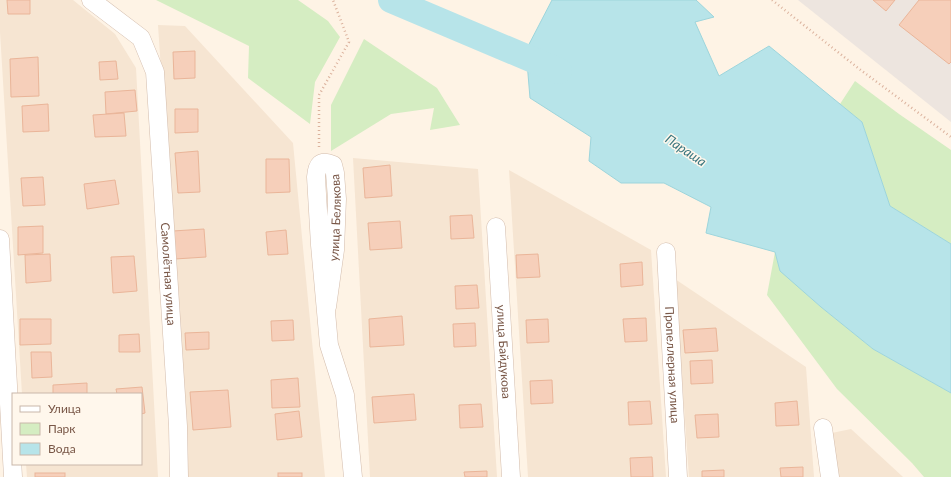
<svg xmlns="http://www.w3.org/2000/svg" width="951" height="477" font-family="Lato,sans-serif">
  <style>
    .residential { fill: #f6e5d2 }
    .industrial { fill: #ede5df }
    .green { fill: #d5edc2 }
    .water { fill: #b7e4e9; stroke: #9dd5dc }
    .lines { fill: none; stroke-linecap: round; stroke-linejoin: round }
    .river { stroke: #b7e4e9; stroke-width: 26 }
    .building { fill: #f6cfba; stroke: #eab599 }
    .minor-casing { stroke: #d3bcac; stroke-width: 19 }
    .path { stroke: #dbb29d; stroke-width: 2.5; stroke-dasharray: 1 3; stroke-linecap: butt }
    .minor { stroke: #fff; stroke-width: 18 }
    .labels { text-anchor: middle; stroke-width: 3; stroke-linejoin: round; paint-order: stroke }
    .street-label { font-size: 12px; fill: #795747; stroke: #fff7ec }
    .water-label { font-size: 13px; font-style: italic; fill: #3a767f; stroke: #fff7ec }
  </style>
  <rect width="100%" height="100%" fill="#fef3e5"/>
  <!-- residential -->
  <g class="residential">
    <path d="M 0,0 L 73,0 L 115,34 L 136,68 L 158,477 L 27,477 L 26,464 L 141,464 L 141,394 L 22,394 L 0,32 Z"/>
    <path d="M 158,25 L 185,26 L 293,143 L 325,477 L 188,477 Z"/>
    <path d="M 353,158 L 478,169 L 497,477 L 370,477 Z"/>
    <path d="M 509,170 L 651,250 L 666,477 L 528,477 Z"/>
    <path d="M 675,279 L 806,367 L 814,477 L 689,477 Z"/>
    <path d="M 851,429 L 903,477 L 837,477 L 827,434 Z"/>
  </g>
  <!-- industrial -->
  <path class="industrial" d="M 798,0 L 951,0 L 951,122 Z"/>
  <!-- green -->
  <g class="green">
    <path d="M 156,0 L 298,0 L 328,21 L 340,37 L 315,82 L 310,124 L 248,78 L 249,46 Z"/>
    <path d="M 364,39 L 437,88 L 460,125 L 430,130 L 434,108 L 391,114 L 331,151 L 331,105 Z"/>
    <path d="M 855,81 L 899,114 L 951,150 L 951,244 L 890,206 L 862,122 L 840,104 Z"/>
    <path d="M 775,252 L 781,271 L 821,307 L 873,349 L 951,393 L 951,477 L 924,477 L 912,463 L 837,389 L 767,295 Z"/>
  </g>
  <!-- water -->
  <path class="water" d="M 552,0 L 696,0 L 714,17 L 695,22 L 719,76 L 769,46 L 862,122 L 890,206 L 951,244 L 951,393 L 873,349 L 821,307 L 780,271 L 775,252 L 706,233 L 711,207 L 664,183 L 621,183 L 589,161 L 591,137 L 530,98 L 526,50 Z"/>
  <g class="lines">
    <!-- river -->
    <path class="river" d="M 391,0 L 559,71"/>
  </g>
  <!-- building -->
  <g class="building">
    <path d="M 7,0 L 30,0 L 30,14 L 8,14 Z"/>
    <path d="M 873,0 L 895,0 L 886,11 Z"/>
    <path d="M 919,0 L 951,0 L 951,62 L 949,64 L 899,25 Z"/>
    <path d="M 195,51 L 195,78 L 174,79 L 173,52 Z"/>
    <path d="M 38,57 L 39,96 L 11,97 L 10,59 Z"/>
    <path d="M 116,61 L 118,79 L 100,80 L 99,62 Z"/>
    <path d="M 135,90 L 137,111 L 106,114 L 105,92 Z"/>
    <path d="M 48,104 L 49,131 L 23,132 L 22,106 Z"/>
    <path d="M 175,109 L 198,109 L 198,132 L 175,133 Z"/>
    <path d="M 124,113 L 126,136 L 95,137 L 93,115 Z"/>
    <path d="M 198,151 L 200,192 L 178,193 L 175,153 Z"/>
    <path d="M 266,159 L 289,159 L 290,192 L 266,193 Z"/>
    <path d="M 390,165 L 392,196 L 365,198 L 363,168 Z"/>
    <path d="M 43,177 L 45,205 L 23,206 L 21,178 Z"/>
    <path d="M 115,180 L 119,204 L 87,209 L 84,184 Z"/>
    <path d="M 472,215 L 474,238 L 451,239 L 450,216 Z"/>
    <path d="M 400,221 L 402,248 L 370,250 L 368,223 Z"/>
    <path d="M 43,226 L 43,253 L 18,255 L 18,227 Z"/>
    <path d="M 204,229 L 206,257 L 175,259 L 173,231 Z"/>
    <path d="M 286,230 L 288,254 L 268,255 L 266,232 Z"/>
    <path d="M 50,254 L 51,281 L 26,283 L 25,255 Z"/>
    <path d="M 538,254 L 540,277 L 517,278 L 516,255 Z"/>
    <path d="M 134,256 L 137,291 L 113,293 L 111,257 Z"/>
    <path d="M 642,262 L 643,285 L 621,287 L 620,264 Z"/>
    <path d="M 477,285 L 479,308 L 456,309 L 455,286 Z"/>
    <path d="M 402,316 L 404,345 L 370,347 L 369,319 Z"/>
    <path d="M 646,318 L 647,341 L 625,342 L 623,319 Z"/>
    <path d="M 20,319 L 51,319 L 51,344 L 20,345 Z"/>
    <path d="M 548,319 L 549,342 L 527,343 L 526,320 Z"/>
    <path d="M 293,320 L 294,340 L 272,341 L 271,321 Z"/>
    <path d="M 475,323 L 476,346 L 454,347 L 453,324 Z"/>
    <path d="M 716,328 L 718,351 L 685,353 L 683,330 Z"/>
    <path d="M 209,332 L 209,349 L 186,350 L 185,333 Z"/>
    <path d="M 139,334 L 140,352 L 119,352 L 119,335 Z"/>
    <path d="M 31,352 L 51,352 L 52,377 L 32,378 Z"/>
    <path d="M 712,360 L 713,383 L 691,384 L 690,361 Z"/>
    <path d="M 298,378 L 300,407 L 272,408 L 271,380 Z"/>
    <path d="M 552,380 L 553,403 L 531,404 L 530,381 Z"/>
    <path d="M 87,383 L 87,394 L 53,394 L 53,385 Z"/>
    <path d="M 142,387 L 145,413 L 141,414 L 141,394 L 117,394 L 116,389 Z"/>
    <path d="M 228,390 L 231,427 L 193,430 L 190,392 Z"/>
    <path d="M 414,394 L 416,420 L 374,423 L 372,397 Z"/>
    <path d="M 650,401 L 652,424 L 629,425 L 628,402 Z"/>
    <path d="M 797,401 L 799,425 L 776,426 L 775,403 Z"/>
    <path d="M 481,404 L 483,427 L 460,428 L 459,405 Z"/>
    <path d="M 299,411 L 302,437 L 277,440 L 275,414 Z"/>
    <path d="M 718,414 L 719,437 L 697,438 L 695,415 Z"/>
    <path d="M 652,457 L 653,477 L 631,477 L 630,458 Z"/>
    <path d="M 803,467 L 803,477 L 781,477 L 780,468 Z"/>
    <path d="M 724,470 L 724,477 L 702,477 L 702,471 Z"/>
    <path d="M 487,471 L 487,477 L 465,477 L 464,472 Z"/>
    <rect x="35" y="473" width="30" height="4"/>
    <rect x="278" y="473" width="24" height="4"/>
  </g>
  <g class="lines">
    <defs>
      <g id="minor">
        <path id="s1" d="M 91,0 L 141,38 L 155,72 L 178,426 L 179,477"/>
        <path id="s2" d="M 496,227 L 511,477"/>
        <path d="M 0,239 L 13,477"/>
        <path id="s3" d="M 666,252 L 678,477"/>
        <path id="s4" d="M 327,307 L 335,250 L 337,199 L 335,173 L 333,165 C 320,159 317,165 316,177 L 320,245 L 329,345 L 345,395 L 353,477"/>
        <path d="M 823,428 L 830,477"/>
      </g>
    </defs>
    <!-- minor casing -->
    <use href="#minor" class="minor-casing"/>
    <!-- path -->
    <g class="path">
      <path d="M 772,0 L 858,68 L 951,137"/>
      <path d="M 319,147 L 319,95 L 349,42 L 333,0"/>
    </g>
    <!-- minor -->
    <use href="#minor" class="minor"/>
  </g>
  <g class="labels">
    <!-- street labels -->
    <g class="street-label">
      <text dy="4" stroke="none"><textPath href="#s4" startOffset="90">улица Белякова</textPath></text>
      <text dy="4" stroke="none"><textPath href="#s1" startOffset="302">Самолётная улица</textPath></text>
      <text dy="4" stroke="none"><textPath href="#s2" startOffset="125">улица Байдукова</textPath></text>
      <text dy="4" stroke="none"><textPath href="#s3" startOffset="113">Пропеллерная улица</textPath></text>
    </g>
    <!-- water labels -->
    <g class="water-label">
      <text transform="translate(686 150) rotate(34)" y="5">Параша</text>
    </g>
  </g>
  <!-- legend -->
  <rect x="12" y="393" width="130" height="72" fill="#fff7ec" stroke="#c9b7aa"/>
  <rect x="20" y="406" width="20" height="6" fill="#ffffff" stroke="#c9b7aa"/>
  <text x="48" y="413" font-size="12" fill="#795747">Улица</text>
  <rect x="20" y="423" width="20" height="12" fill="#d5edc2" stroke="#c9b7aa"/>
  <text x="48" y="433" font-size="12" fill="#795747">Парк</text>
  <rect x="20" y="443" width="20" height="12" fill="#b7e4e9" stroke="#c9b7aa"/>
  <text x="48" y="453" font-size="12" fill="#795747">Вода</text>
</svg>
